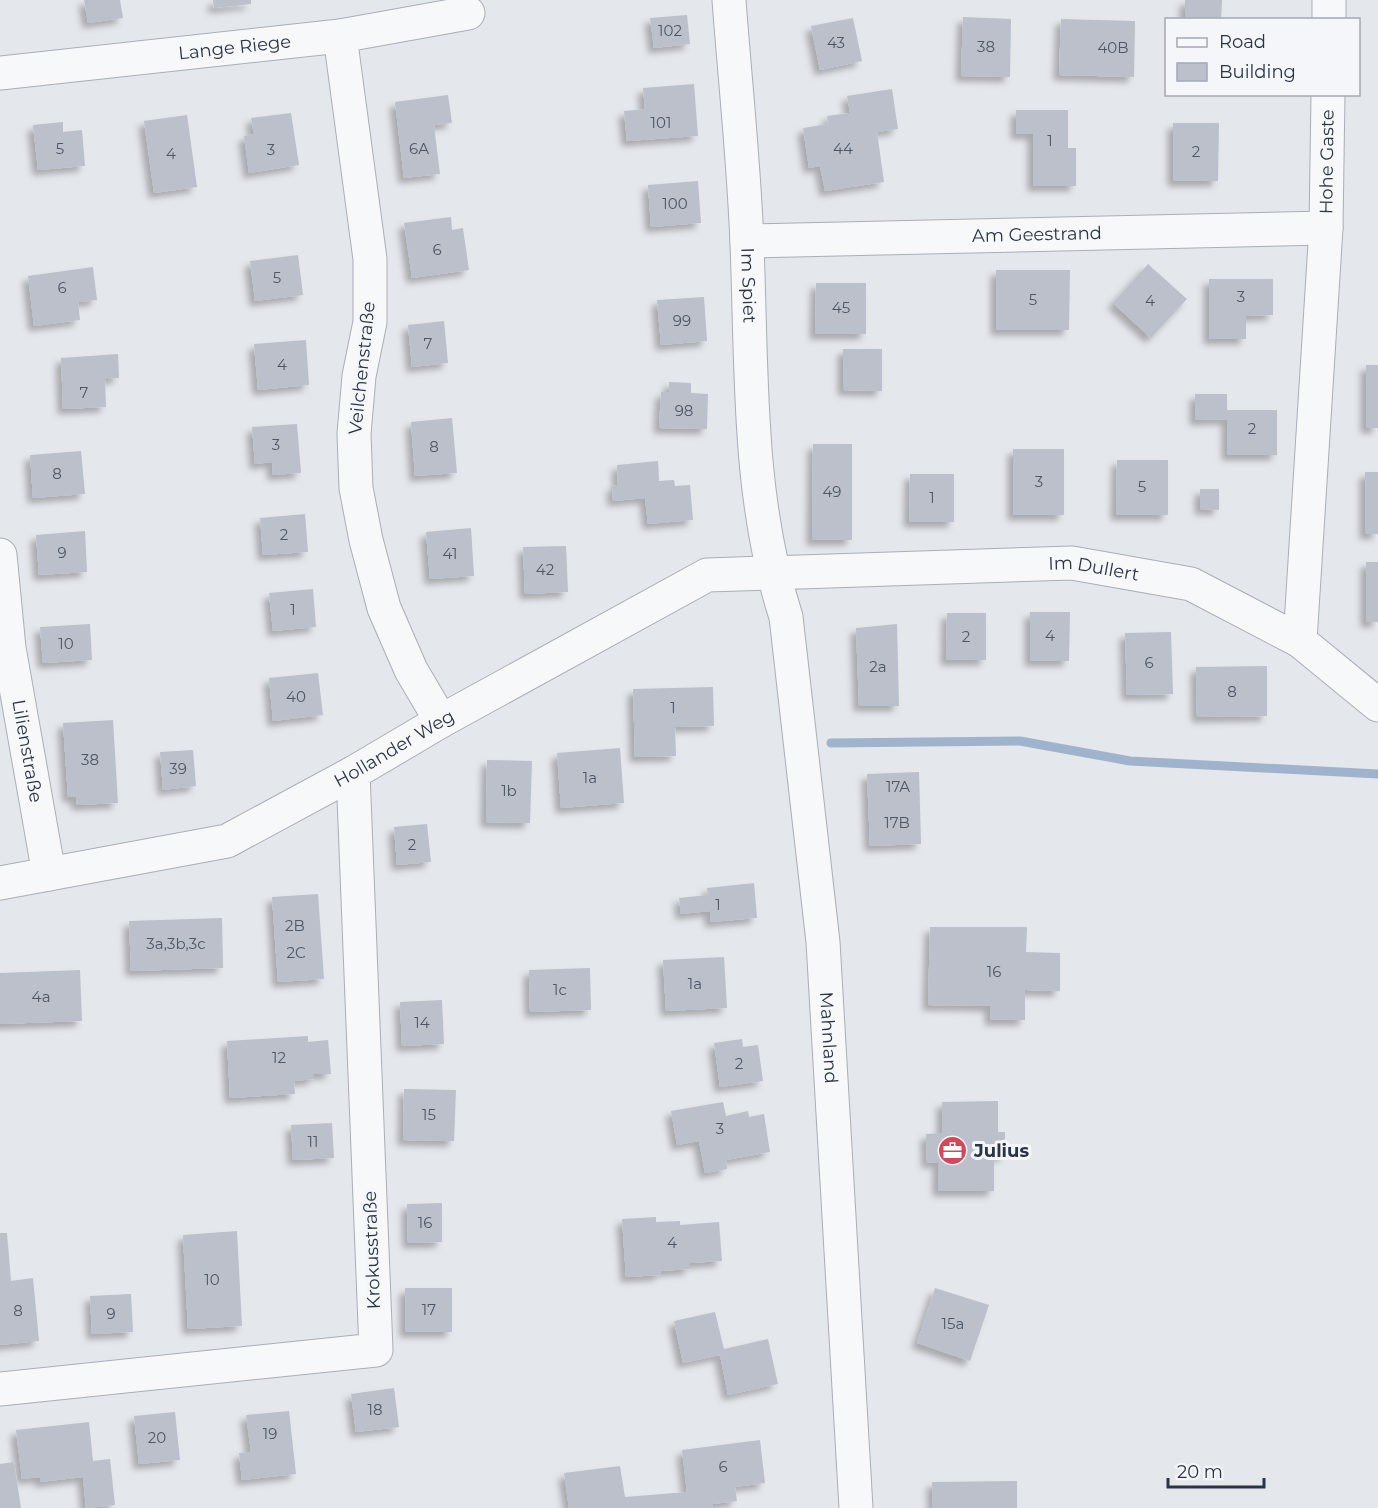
<svg xmlns="http://www.w3.org/2000/svg" width="1378" height="1508" font-family="Montserrat,sans-serif">
  <style>
    .lines { fill: none; stroke-linecap: round; stroke-linejoin: round }
    .stream { stroke: #9fb4cc; stroke-width: 9 }
    .building { fill: #bbc0ca; filter: url(#shadow) }
    .minor-casing { stroke: #a9aeb7; stroke-width: 35 }
    .minor { stroke: #f7f8fa; stroke-width: 33 }
    .labels { text-anchor: middle; stroke-width: 6; stroke-linejoin: round; paint-order: stroke }
    .number-label { font-size: 15px; fill: #4f5766 }
    .street-label { font-size: 18px; fill: #2b3445; stroke: #f4f6f9 }
    .poi-label { font-size: 18px; font-weight: bold; fill: #2b3445; stroke: #f4f6f9; text-anchor: start }
  </style>
  <defs>
    <filter id="shadow"><feDropShadow dx="-5.5" dy="5.5" stdDeviation="3" flood-color="#0004"/></filter>
  </defs>
  <rect width="100%" height="100%" fill="#e4e7ec"/>
  <g class="lines">
    <!-- stream -->
    <path class="stream" d="M 831,743 L 1020,741 L 1130,761 L 1378,774"/>
  </g>
  <!-- building -->
  <g class="building">
    <path d="M 84,0 L 120,0 L 123,18 L 88,23 Z"/>
    <path d="M 213,0 L 251,0 L 251,4 L 214,8 Z"/>
    <path d="M 1185,0 L 1222,0 L 1221,20 L 1185,20 Z"/>
    <path d="M 687,15 L 690,44 L 654,48 L 650,18 Z"/>
    <path d="M 963,17 L 1011,19 L 1010,77 L 961,76 Z"/>
    <path d="M 853,18 L 862,61 L 820,70 L 811,26 Z"/>
    <path d="M 1061,19 L 1135,21 L 1134,77 L 1059,75 Z"/>
    <path d="M 694,84 L 698,136 L 627,141 L 624,111 L 645,109 L 643,88 Z"/>
    <path d="M 892,89 L 898,129 L 877,132 L 884,182 L 825,191 L 820,166 L 809,168 L 803,128 L 828,124 L 827,116 L 850,113 L 847,96 Z"/>
    <path d="M 448,95 L 452,123 L 434,125 L 440,174 L 404,178 L 395,102 Z"/>
    <path d="M 1016,110 L 1068,110 L 1068,148 L 1076,148 L 1076,186 L 1033,186 L 1033,134 L 1016,134 Z"/>
    <path d="M 291,113 L 299,165 L 249,173 L 244,136 L 254,134 L 251,118 Z"/>
    <path d="M 187,115 L 197,187 L 154,193 L 144,121 Z"/>
    <path d="M 63,122 L 63,132 L 82,130 L 85,166 L 38,170 L 33,125 Z"/>
    <path d="M 1173,123 L 1219,123 L 1218,181 L 1173,181 Z"/>
    <path d="M 698,181 L 701,223 L 651,227 L 648,185 Z"/>
    <path d="M 451,217 L 452,230 L 463,228 L 469,270 L 412,278 L 404,223 Z"/>
    <path d="M 298,255 L 303,295 L 255,301 L 250,261 Z"/>
    <path d="M 1148,264 L 1187,299 L 1151,338 L 1113,303 Z"/>
    <path d="M 93,267 L 97,300 L 78,302 L 80,320 L 34,326 L 28,276 Z"/>
    <path d="M 996,270 L 1070,270 L 1069,330 L 996,330 Z"/>
    <path d="M 1209,279 L 1273,279 L 1273,315 L 1246,316 L 1246,339 L 1209,339 Z"/>
    <path d="M 816,283 L 866,283 L 866,334 L 815,334 Z"/>
    <path d="M 704,297 L 707,341 L 661,345 L 657,300 Z"/>
    <path d="M 444,321 L 448,363 L 412,367 L 408,325 Z"/>
    <path d="M 306,340 L 309,385 L 258,390 L 254,344 Z"/>
    <path d="M 843,349 L 882,349 L 882,391 L 843,390 Z"/>
    <path d="M 118,354 L 119,378 L 105,379 L 106,407 L 63,409 L 61,358 Z"/>
    <rect x="1366" y="365" width="12" height="63"/>
    <path d="M 669,382 L 691,383 L 691,393 L 708,394 L 707,429 L 659,428 L 661,392 L 669,392 Z"/>
    <path d="M 1195,394 L 1227,394 L 1227,410 L 1277,410 L 1277,455 L 1227,455 L 1227,419 L 1195,420 Z"/>
    <path d="M 452,418 L 457,473 L 415,476 L 411,422 Z"/>
    <path d="M 297,424 L 301,473 L 273,475 L 272,462 L 255,464 L 252,427 Z"/>
    <path d="M 813,444 L 852,444 L 852,540 L 812,540 Z"/>
    <rect x="1013" y="449" width="51" height="66"/>
    <path d="M 81,451 L 85,494 L 33,498 L 30,455 Z"/>
    <path d="M 1117,460 L 1168,460 L 1168,515 L 1116,515 Z"/>
    <path d="M 658,461 L 659,481 L 674,480 L 675,486 L 690,485 L 693,520 L 648,524 L 645,498 L 613,501 L 612,486 L 618,485 L 617,465 Z"/>
    <rect x="1365" y="472" width="13" height="62"/>
    <path d="M 910,474 L 954,474 L 954,522 L 909,522 Z"/>
    <path d="M 1200,489 L 1219,489 L 1219,510 L 1200,509 Z"/>
    <path d="M 305,514 L 308,552 L 263,555 L 260,518 Z"/>
    <path d="M 471,528 L 474,576 L 430,579 L 426,532 Z"/>
    <path d="M 85,531 L 87,572 L 39,575 L 36,535 Z"/>
    <path d="M 566,546 L 568,592 L 525,594 L 523,547 Z"/>
    <rect x="1366" y="562" width="12" height="60"/>
    <path d="M 313,589 L 316,627 L 273,631 L 269,593 Z"/>
    <path d="M 1030,612 L 1070,612 L 1069,661 L 1030,661 Z"/>
    <path d="M 947,613 L 986,613 L 986,660 L 946,660 Z"/>
    <path d="M 90,624 L 92,660 L 43,663 L 40,627 Z"/>
    <path d="M 897,624 L 899,706 L 859,706 L 856,628 Z"/>
    <path d="M 1171,632 L 1173,694 L 1127,695 L 1125,633 Z"/>
    <path d="M 1267,666 L 1267,716 L 1197,717 L 1196,667 Z"/>
    <path d="M 318,673 L 323,715 L 273,721 L 269,678 Z"/>
    <path d="M 713,687 L 714,726 L 675,727 L 676,756 L 635,757 L 633,689 Z"/>
    <path d="M 113,720 L 118,803 L 77,805 L 76,797 L 68,797 L 63,723 Z"/>
    <path d="M 620,748 L 624,803 L 561,808 L 557,753 Z"/>
    <path d="M 193,750 L 196,786 L 163,790 L 160,752 Z"/>
    <path d="M 487,760 L 532,761 L 530,823 L 486,822 Z"/>
    <path d="M 919,772 L 921,844 L 870,846 L 867,774 Z"/>
    <path d="M 427,824 L 431,862 L 397,865 L 394,827 Z"/>
    <path d="M 754,883 L 757,918 L 710,922 L 710,911 L 681,914 L 679,898 L 708,895 L 707,888 Z"/>
    <path d="M 318,894 L 324,979 L 278,982 L 272,897 Z"/>
    <path d="M 222,918 L 223,968 L 131,971 L 129,921 Z"/>
    <path d="M 930,927 L 1027,927 L 1026,952 L 1060,953 L 1060,991 L 1025,990 L 1025,1020 L 990,1020 L 990,1006 L 928,1005 Z"/>
    <path d="M 724,957 L 727,1008 L 666,1011 L 663,960 Z"/>
    <path d="M 590,968 L 591,1010 L 530,1012 L 529,970 Z"/>
    <path d="M 80,970 L 82,1021 L 0,1024 L 0,973 Z"/>
    <path d="M 442,1000 L 444,1044 L 402,1046 L 400,1002 Z"/>
    <path d="M 308,1036 L 308,1042 L 328,1040 L 331,1074 L 314,1074 L 314,1079 L 294,1081 L 295,1094 L 230,1098 L 227,1041 Z"/>
    <path d="M 742,1039 L 743,1047 L 758,1045 L 763,1081 L 720,1087 L 714,1043 Z"/>
    <path d="M 404,1089 L 456,1090 L 454,1141 L 403,1140 Z"/>
    <path d="M 998,1101 L 998,1132 L 1005,1132 L 1005,1156 L 994,1156 L 994,1191 L 938,1191 L 938,1162 L 927,1163 L 926,1134 L 942,1133 L 942,1102 Z"/>
    <path d="M 723,1102 L 726,1116 L 748,1111 L 749,1117 L 764,1114 L 770,1152 L 726,1160 L 727,1169 L 705,1173 L 699,1141 L 677,1145 L 671,1111 Z"/>
    <path d="M 332,1123 L 334,1158 L 293,1160 L 291,1125 Z"/>
    <path d="M 442,1203 L 442,1242 L 408,1243 L 407,1204 Z"/>
    <path d="M 656,1217 L 656,1222 L 680,1221 L 680,1225 L 719,1222 L 722,1261 L 690,1263 L 690,1269 L 660,1271 L 661,1275 L 626,1277 L 622,1219 Z"/>
    <path d="M 237,1231 L 242,1326 L 188,1329 L 183,1235 Z"/>
    <path d="M 0,1233 L 7,1233 L 11,1281 L 33,1278 L 39,1341 L 0,1345 Z"/>
    <rect x="405" y="1288" width="47" height="44"/>
    <path d="M 935,1288 L 989,1305 L 970,1361 L 917,1343 Z"/>
    <path d="M 131,1294 L 133,1332 L 92,1334 L 90,1296 Z"/>
    <path d="M 715,1312 L 724,1349 L 768,1339 L 778,1384 L 728,1395 L 720,1355 L 683,1363 L 674,1321 Z"/>
    <path d="M 394,1388 L 399,1427 L 356,1432 L 351,1394 Z"/>
    <path d="M 289,1411 L 296,1474 L 242,1480 L 239,1453 L 251,1452 L 246,1415 Z"/>
    <path d="M 175,1412 L 180,1460 L 139,1464 L 134,1416 Z"/>
    <path d="M 89,1422 L 93,1461 L 110,1459 L 115,1505 L 86,1508 L 83,1477 L 40,1482 L 40,1477 L 22,1479 L 16,1430 Z"/>
    <path d="M 760,1440 L 765,1483 L 735,1487 L 737,1501 L 713,1504 L 713,1508 L 569,1508 L 564,1473 L 620,1466 L 625,1497 L 687,1492 L 682,1450 Z"/>
    <path d="M 14,1462 L 21,1508 L 0,1508 L 0,1464 Z"/>
    <path d="M 1017,1481 L 1017,1508 L 933,1508 L 932,1482 Z"/>
  </g>
  <g class="lines">
    <defs>
      <g id="minor">
        <path id="s1" d="M 729,0 C 735,81 744,163 747,244 C 752,370 747,497 786,617 L 823,942 L 856,1508"/>
        <path d="M 1329,20 L 1329,0"/>
        <path d="M 340,36 L 370,259 L 370,322 L 359,376 L 354,434 L 356,488 L 366,540 L 384,608 L 411,670 L 441,721"/>
        <path id="s2" d="M 0,73 L 340,36 L 468,13"/>
        <path id="s3" d="M 747,241 L 1326,228"/>
        <path id="s4" d="M 0,555 L 9,648 L 49,874"/>
        <path id="s5" d="M 1300,641 L 1326,228 L 1328,94"/>
        <path id="s6" d="M 0,883 L 227,841 L 353,773 L 441,721 L 707,575 L 1072,563 L 1191,584 L 1300,641 L 1378,705"/>
        <path d="M 0,1389 L 376,1350 L 353,773"/>
      </g>
    </defs>
    <!-- minor casing -->
    <use href="#minor" class="minor-casing"/>
    <!-- minor -->
    <use href="#minor" class="minor"/>
  </g>
  <!-- icons -->
  <defs>
    <symbol id="office-disc" viewBox="-11 -11 22 22"><circle r="9.5" fill="#d1495b" stroke="#f4f6f9"/><path d="M-6-3h4V-5.5h4V-3h4V5H-6ZM-1-4.5V-3h2v-1.5ZM-6 0V1H6V0Z" fill="#fff"/></symbol>
  </defs>
  <g fill-rule="evenodd">
    <use href="#office-disc" x="936" y="1134" width="33" height="33"/>
  </g>
  <g class="labels">
    <!-- number labels -->
    <g class="number-label">
      <text x="670" y="36">102</text>
      <text x="836" y="48">43</text>
      <text x="986" y="52">38</text>
      <text x="1113" y="53">40B</text>
      <text x="661" y="128">101</text>
      <text x="1050" y="146">1</text>
      <text x="60" y="154">5</text>
      <text x="419" y="154">6A</text>
      <text x="843" y="154">44</text>
      <text x="271" y="155">3</text>
      <text x="1196" y="157">2</text>
      <text x="171" y="159">4</text>
      <text x="675" y="209">100</text>
      <text x="437" y="255">6</text>
      <text x="277" y="283">5</text>
      <text x="62" y="293">6</text>
      <text x="1241" y="302">3</text>
      <text x="1033" y="305">5</text>
      <text x="1150" y="306">4</text>
      <text x="841" y="313">45</text>
      <text x="682" y="326">99</text>
      <text x="428" y="349">7</text>
      <text x="282" y="370">4</text>
      <text x="84" y="398">7</text>
      <text x="684" y="416">98</text>
      <text x="1252" y="434">2</text>
      <text x="276" y="450">3</text>
      <text x="434" y="452">8</text>
      <text x="57" y="479">8</text>
      <text x="1039" y="487">3</text>
      <text x="1142" y="492">5</text>
      <text x="832" y="497">49</text>
      <text x="932" y="503">1</text>
      <text x="284" y="540">2</text>
      <text x="62" y="558">9</text>
      <text x="450" y="559">41</text>
      <text x="545" y="575">42</text>
      <text x="293" y="615">1</text>
      <text x="1050" y="641">4</text>
      <text x="966" y="642">2</text>
      <text x="66" y="649">10</text>
      <text x="1149" y="668">6</text>
      <text x="878" y="672">2a</text>
      <text x="1232" y="697">8</text>
      <text x="296" y="702">40</text>
      <text x="673" y="713">1</text>
      <text x="90" y="765">38</text>
      <text x="178" y="774">39</text>
      <text x="590" y="783">1a</text>
      <text x="898" y="792">17A</text>
      <text x="509" y="796">1b</text>
      <text x="897" y="828">17B</text>
      <text x="412" y="850">2</text>
      <text x="718" y="910">1</text>
      <text x="295" y="931">2B</text>
      <text x="176" y="949">3a,3b,3c</text>
      <text x="296" y="958">2C</text>
      <text x="994" y="977">16</text>
      <text x="695" y="989">1a</text>
      <text x="560" y="995">1c</text>
      <text x="41" y="1002">4a</text>
      <text x="422" y="1028">14</text>
      <text x="279" y="1063">12</text>
      <text x="739" y="1069">2</text>
      <text x="429" y="1120">15</text>
      <text x="720" y="1134">3</text>
      <text x="313" y="1147">11</text>
      <text x="425" y="1228">16</text>
      <text x="672" y="1248">4</text>
      <text x="212" y="1285">10</text>
      <text x="429" y="1315">17</text>
      <text x="18" y="1316">8</text>
      <text x="111" y="1319">9</text>
      <text x="953" y="1329">15a</text>
      <text x="375" y="1415">18</text>
      <text x="270" y="1439">19</text>
      <text x="157" y="1443">20</text>
      <text x="723" y="1472">6</text>
    </g>
    <!-- street labels -->
    <g class="street-label">
      <text dy="6" stroke="none"><textPath href="#s2" startOffset="236">Lange Riege</textPath></text>
      <text dy="6" stroke="none"><textPath href="#s5" startOffset="480">Hohe Gaste</textPath></text>
      <text dy="6" stroke="none"><textPath href="#s3" startOffset="290">Am Geestrand</textPath></text>
      <text dy="6" stroke="none"><textPath href="#s1" startOffset="286">Im Spiet</textPath></text>
      <text transform="translate(362 368) rotate(-84)" y="6">Veilchenstraße</text>
      <text dy="6" stroke="none"><textPath href="#s6" startOffset="1167">Im Dullert</textPath></text>
      <text dy="6" stroke="none"><textPath href="#s6" startOffset="422">Hollander Weg</textPath></text>
      <text dy="6" stroke="none"><textPath href="#s4" startOffset="198">Lilienstraße</textPath></text>
      <text dy="6" stroke="none"><textPath href="#s1" startOffset="1044">Mahnland</textPath></text>
      <text transform="translate(372 1250) rotate(-92)" y="6">Krokusstraße</text>
    </g>
    <!-- poi labels -->
    <g class="poi-label">
      <text x="974" y="1157">Julius</text>
    </g>
  </g>
  <!-- legend -->
  <rect x="1165" y="18" width="195" height="78" fill="#f4f6f9" stroke="#a4a8b1" stroke-width="1.5"/>
  <rect x="1177" y="38" width="30" height="9" fill="#f7f8fa" stroke="#a4a8b1" stroke-width="1.5"/>
  <text x="1219" y="48" font-size="18" fill="#2b3445">Road</text>
  <rect x="1177" y="63" width="30" height="18" fill="#bbc0ca" stroke="#a4a8b1" stroke-width="1.5"/>
  <text x="1219" y="78" font-size="18" fill="#2b3445">Building</text>
  <!-- scale -->
  <path d="M1168 1478v9h96v-9" fill="none" stroke="#2b3445" stroke-width="3"/>
  <text x="1177" y="1478" font-size="18" fill="#2b3445" stroke="#f4f6f9" stroke-width="4.5" paint-order="stroke">20 m</text>
</svg>
